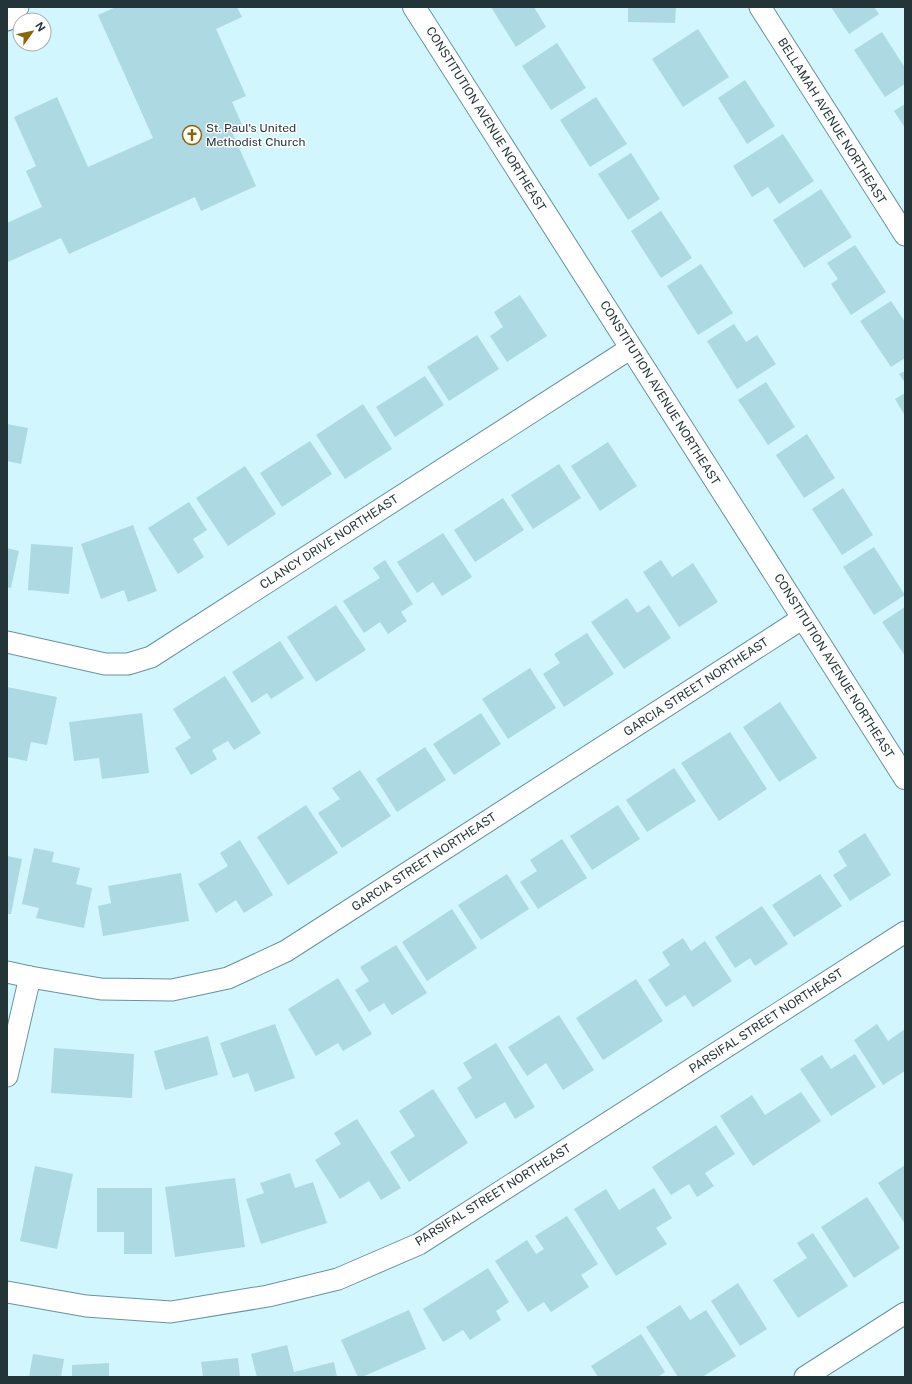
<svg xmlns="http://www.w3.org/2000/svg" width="912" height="1384" font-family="'Public Sans',sans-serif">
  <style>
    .building { fill: #add9e2 }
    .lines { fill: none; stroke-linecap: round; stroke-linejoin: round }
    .street-casing { stroke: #69939c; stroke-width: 23 }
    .secondary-casing { stroke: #69939c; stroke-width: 24 }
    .street { stroke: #fff; stroke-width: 21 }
    .secondary { stroke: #fff; stroke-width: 22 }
    .labels { text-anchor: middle; stroke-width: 3; stroke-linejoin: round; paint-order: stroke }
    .street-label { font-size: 12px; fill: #233539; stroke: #fff }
    .poi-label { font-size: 12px; fill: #233539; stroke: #fff; text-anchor: start }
  </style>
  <rect width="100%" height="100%" fill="#d2f6fd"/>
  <!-- building -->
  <g class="building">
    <path d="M 116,7 L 237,7 L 242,17 L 216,29 L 246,96 L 232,102 L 243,127 L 232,132 L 256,186 L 201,211 L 195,197 L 69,254 L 61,238 L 8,262 L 7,258 L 7,223 L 42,207 L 26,171 L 36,166 L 14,117 L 57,97 L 88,167 L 153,138 L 98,15 Z"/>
    <path d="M 491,7 L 534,7 L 546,27 L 516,47 Z"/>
    <path d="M 628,7 L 676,7 L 675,23 L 628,22 Z"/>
    <path d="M 831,7 L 874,7 L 879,14 L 849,34 Z"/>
    <path d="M 698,29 L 729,77 L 683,107 L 652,59 Z"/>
    <path d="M 882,32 L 905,68 L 905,84 L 885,97 L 854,50 Z"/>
    <path d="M 557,43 L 586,88 L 551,110 L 522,66 Z"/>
    <path d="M 745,80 L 775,126 L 747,144 L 718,98 Z"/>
    <path d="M 596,97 L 627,144 L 590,167 L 560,120 Z"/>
    <path d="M 905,104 L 905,128 L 894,111 Z"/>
    <path d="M 783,134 L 814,181 L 779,204 L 768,187 L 752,197 L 733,166 Z"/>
    <path d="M 631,153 L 660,199 L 628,220 L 598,174 Z"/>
    <path d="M 821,189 L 852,237 L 804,268 L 773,220 Z"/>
    <path d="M 661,211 L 692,258 L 661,278 L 631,231 Z"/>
    <path d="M 855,245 L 886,292 L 851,315 L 831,284 L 838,279 L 827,263 Z"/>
    <path d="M 701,264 L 733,313 L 698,335 L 667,286 Z"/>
    <path d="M 520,295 L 547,336 L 507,362 L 490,336 L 503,327 L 494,312 Z"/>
    <path d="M 891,301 L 905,322 L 905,358 L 891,367 L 860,321 Z"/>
    <path d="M 734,324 L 746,342 L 757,335 L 776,364 L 737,389 L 707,341 Z"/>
    <path d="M 477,335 L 499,369 L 449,401 L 427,367 Z"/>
    <path d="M 905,371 L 905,383 L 899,374 Z"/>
    <path d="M 425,376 L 444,405 L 395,437 L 376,407 Z"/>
    <path d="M 766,382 L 795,427 L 768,445 L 738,400 Z"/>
    <path d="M 905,393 L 905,416 L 895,399 Z"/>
    <path d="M 363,404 L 392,449 L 345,479 L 316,435 Z"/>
    <path d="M 7,424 L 28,428 L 21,464 L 7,461 Z"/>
    <path d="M 807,434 L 835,478 L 804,498 L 776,455 Z"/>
    <path d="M 310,441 L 332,474 L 282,507 L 260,473 Z"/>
    <path d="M 608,442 L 637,486 L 600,511 L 571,466 Z"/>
    <path d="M 559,464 L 581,498 L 533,529 L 511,495 Z"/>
    <path d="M 245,466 L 276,514 L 228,546 L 196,498 Z"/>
    <path d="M 843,488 L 873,535 L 842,555 L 812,509 Z"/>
    <path d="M 503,498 L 524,530 L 475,562 L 454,530 Z"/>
    <path d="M 189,502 L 207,530 L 193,539 L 204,557 L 178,574 L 148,528 Z"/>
    <path d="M 133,525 L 157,591 L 128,602 L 124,590 L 101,599 L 81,544 Z"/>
    <path d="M 443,533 L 472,577 L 442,596 L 433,582 L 417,593 L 397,562 Z"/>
    <path d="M 31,544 L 73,547 L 69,594 L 28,590 Z"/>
    <path d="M 874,547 L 905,595 L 874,615 L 843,567 Z"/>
    <path d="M 7,548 L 19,551 L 11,588 L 7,587 Z"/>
    <path d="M 385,560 L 413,604 L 401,612 L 407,621 L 388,634 L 380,622 L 364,633 L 343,601 L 380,578 L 373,568 Z"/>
    <path d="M 661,560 L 672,577 L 693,563 L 718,602 L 679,627 L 643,572 Z"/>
    <path d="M 627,598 L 637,613 L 649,605 L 671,638 L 624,669 L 591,622 Z"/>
    <path d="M 336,605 L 366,650 L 316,682 L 287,637 Z"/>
    <path d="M 905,607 L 905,656 L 882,622 Z"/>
    <path d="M 587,633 L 614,674 L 564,707 L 543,674 L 560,663 L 554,654 Z"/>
    <path d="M 280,641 L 304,678 L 271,699 L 267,693 L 252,703 L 232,672 Z"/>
    <path d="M 530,668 L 556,708 L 508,739 L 482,699 Z"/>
    <path d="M 225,676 L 261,733 L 234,750 L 228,741 L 212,750 L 217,759 L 191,775 L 175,748 L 191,738 L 173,709 Z"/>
    <path d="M 7,687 L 57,697 L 47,745 L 31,742 L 27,761 L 7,757 Z"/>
    <path d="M 780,702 L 817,758 L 779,782 L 743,727 Z"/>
    <path d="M 142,713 L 149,773 L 102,779 L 99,758 L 74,761 L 69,722 Z"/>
    <path d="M 481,713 L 501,744 L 454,775 L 433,744 Z"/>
    <path d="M 730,732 L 767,789 L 719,821 L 681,763 Z"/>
    <path d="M 425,747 L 446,780 L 397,812 L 376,779 Z"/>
    <path d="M 674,768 L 696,801 L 647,832 L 626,800 Z"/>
    <path d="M 360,770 L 391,816 L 342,848 L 318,813 L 340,799 L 332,788 Z"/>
    <path d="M 306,805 L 338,853 L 288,885 L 257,837 Z"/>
    <path d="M 618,805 L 640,839 L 592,870 L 570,836 Z"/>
    <path d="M 865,833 L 891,875 L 850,901 L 833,875 L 847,866 L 838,851 Z"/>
    <path d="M 562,839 L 587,878 L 538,909 L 520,882 L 537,871 L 530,860 Z"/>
    <path d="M 240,840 L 273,895 L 244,913 L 236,900 L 216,913 L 198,884 L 228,866 L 220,853 Z"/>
    <path d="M 34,848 L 54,852 L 52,862 L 80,868 L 76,884 L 92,888 L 84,928 L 36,918 L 39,908 L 22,904 Z"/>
    <path d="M 7,856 L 22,859 L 11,914 L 7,914 Z"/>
    <path d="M 181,873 L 189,921 L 103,936 L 98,906 L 111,903 L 108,886 Z"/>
    <path d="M 507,874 L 529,909 L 481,940 L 458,905 Z"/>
    <path d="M 820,874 L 842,906 L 794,937 L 772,905 Z"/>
    <path d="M 762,906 L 788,944 L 755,966 L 750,958 L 735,968 L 715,937 Z"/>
    <path d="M 452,909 L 477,948 L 427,981 L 402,942 Z"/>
    <path d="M 683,938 L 691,951 L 705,941 L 732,981 L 693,1007 L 685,995 L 666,1007 L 648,980 L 670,965 L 662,952 Z"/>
    <path d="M 396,945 L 427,993 L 392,1015 L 384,1003 L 369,1012 L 355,990 L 369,981 L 360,967 Z"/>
    <path d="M 338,978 L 372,1034 L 343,1051 L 338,1043 L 316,1056 L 288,1009 Z"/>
    <path d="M 636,979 L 663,1021 L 603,1060 L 576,1018 Z"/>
    <path d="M 559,1015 L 594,1070 L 563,1090 L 546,1063 L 527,1076 L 508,1047 Z"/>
    <path d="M 275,1024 L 295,1078 L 255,1092 L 248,1073 L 233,1078 L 220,1043 Z"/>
    <path d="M 877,1024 L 888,1041 L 905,1029 L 905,1071 L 883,1085 L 854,1040 Z"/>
    <path d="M 208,1036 L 218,1075 L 165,1090 L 154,1051 Z"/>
    <path d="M 496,1043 L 535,1107 L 515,1119 L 505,1102 L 476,1119 L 457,1088 L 472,1078 L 463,1063 Z"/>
    <path d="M 54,1048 L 134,1054 L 132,1098 L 51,1093 Z"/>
    <path d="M 855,1054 L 876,1087 L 831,1116 L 800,1069 L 822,1055 L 831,1069 Z"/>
    <path d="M 433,1089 L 468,1143 L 409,1182 L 390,1152 L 415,1136 L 399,1111 Z"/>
    <path d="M 801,1092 L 821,1121 L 753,1166 L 720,1116 L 752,1095 L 765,1115 Z"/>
    <path d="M 357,1119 L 401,1188 L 381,1200 L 369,1181 L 340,1199 L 315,1160 L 341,1144 L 334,1133 Z"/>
    <path d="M 716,1125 L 735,1154 L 705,1173 L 714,1186 L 697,1197 L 689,1184 L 671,1195 L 652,1167 Z"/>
    <path d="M 905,1165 L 905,1224 L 878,1183 Z"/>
    <path d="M 35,1166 L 73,1174 L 57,1249 L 20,1241 Z"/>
    <path d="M 290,1173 L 295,1188 L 313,1182 L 327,1223 L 261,1244 L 246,1199 L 264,1193 L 260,1183 Z"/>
    <path d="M 235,1178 L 245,1247 L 175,1257 L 165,1187 Z"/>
    <path d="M 97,1188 L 152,1188 L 152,1254 L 124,1254 L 124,1232 L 97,1232 Z"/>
    <path d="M 654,1188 L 672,1218 L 656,1228 L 667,1244 L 616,1276 L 574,1209 L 606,1189 L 619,1210 Z"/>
    <path d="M 867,1197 L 900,1248 L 854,1278 L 821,1227 Z"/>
    <path d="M 567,1216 L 598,1264 L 581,1275 L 589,1287 L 551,1312 L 544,1302 L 528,1312 L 495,1261 L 527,1240 L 536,1254 L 544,1249 L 535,1236 Z"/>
    <path d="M 813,1233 L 848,1286 L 798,1318 L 773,1280 L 807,1258 L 797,1243 Z"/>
    <path d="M 488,1268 L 509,1302 L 496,1311 L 501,1320 L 470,1340 L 463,1330 L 443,1342 L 423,1309 Z"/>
    <path d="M 738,1283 L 767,1329 L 740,1346 L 711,1301 Z"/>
    <path d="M 680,1305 L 690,1320 L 706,1310 L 736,1356 L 702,1377 L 678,1377 L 646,1327 Z"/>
    <path d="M 409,1310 L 426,1349 L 362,1377 L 358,1377 L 341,1340 Z"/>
    <path d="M 641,1334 L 665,1372 L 658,1377 L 598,1377 L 591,1366 Z"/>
    <path d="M 287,1345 L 294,1372 L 334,1362 L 337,1377 L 257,1377 L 251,1354 Z"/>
    <path d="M 33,1354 L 64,1359 L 61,1377 L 29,1377 Z"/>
    <path d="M 238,1358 L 240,1377 L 203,1377 L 201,1362 Z"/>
    <path d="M 109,1363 L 109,1377 L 72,1377 L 72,1365 Z"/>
  </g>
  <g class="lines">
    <defs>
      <g id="street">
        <path d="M 760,7 L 905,235"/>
        <path d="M 7,20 L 18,7"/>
        <path d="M 7,642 L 105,664 L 128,664 L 151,657 L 631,348"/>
        <path d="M 7,972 L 30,977 L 101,989 L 172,990 L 228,978 L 286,951 L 803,618"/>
        <path d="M 7,1076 L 30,977"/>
        <path d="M 7,1292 L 86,1306 L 171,1312 L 268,1296 L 338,1279 L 419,1244 L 905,932"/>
        <path d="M 805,1377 L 905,1313"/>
      </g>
      <path id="secondary" d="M 414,7 L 905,778"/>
    </defs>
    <!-- street casing -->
    <use href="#street" class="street-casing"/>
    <!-- secondary casing -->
    <use href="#secondary" class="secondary-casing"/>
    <!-- street -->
    <use href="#street" class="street"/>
    <!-- secondary -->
    <use href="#secondary" class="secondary"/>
  </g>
  <!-- icons -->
  <defs>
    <symbol id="church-ring" viewBox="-11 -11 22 22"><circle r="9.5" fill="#fff" stroke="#8c6507" stroke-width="1.5"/><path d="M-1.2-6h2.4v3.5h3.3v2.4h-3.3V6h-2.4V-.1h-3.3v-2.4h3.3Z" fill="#8c6507"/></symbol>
  </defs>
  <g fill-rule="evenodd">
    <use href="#church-ring" x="181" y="124" width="22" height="22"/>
  </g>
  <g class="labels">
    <!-- street labels -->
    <g class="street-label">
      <text transform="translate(486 119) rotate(58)" y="4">CONSTITUTION AVENUE NORTHEAST</text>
      <text transform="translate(832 121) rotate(58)" y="4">BELLAMAH AVENUE NORTHEAST</text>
      <text transform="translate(660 393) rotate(58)" y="4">CONSTITUTION AVENUE NORTHEAST</text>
      <text transform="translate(329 542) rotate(-33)" y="4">CLANCY DRIVE NORTHEAST</text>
      <text transform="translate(834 666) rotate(58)" y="4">CONSTITUTION AVENUE NORTHEAST</text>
      <text transform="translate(696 687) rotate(-33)" y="4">GARCIA STREET NORTHEAST</text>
      <text transform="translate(424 862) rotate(-33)" y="4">GARCIA STREET NORTHEAST</text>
      <text transform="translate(766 1021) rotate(-33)" y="4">PARSIFAL STREET NORTHEAST</text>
      <text transform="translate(493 1195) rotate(-32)" y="4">PARSIFAL STREET NORTHEAST</text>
    </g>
    <!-- poi labels -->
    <g class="poi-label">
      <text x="206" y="132">St. Paul's United<tspan x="206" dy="14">Methodist Church</tspan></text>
    </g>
  </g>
  <!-- border -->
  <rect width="912" height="1384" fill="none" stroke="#233539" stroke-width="16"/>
  <!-- north arrow -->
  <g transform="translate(32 32) rotate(57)"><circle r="19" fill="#ffffff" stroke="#a7aeb0"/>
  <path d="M0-3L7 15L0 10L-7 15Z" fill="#8c6507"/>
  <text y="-6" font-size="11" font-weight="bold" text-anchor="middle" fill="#233539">N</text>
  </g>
</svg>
